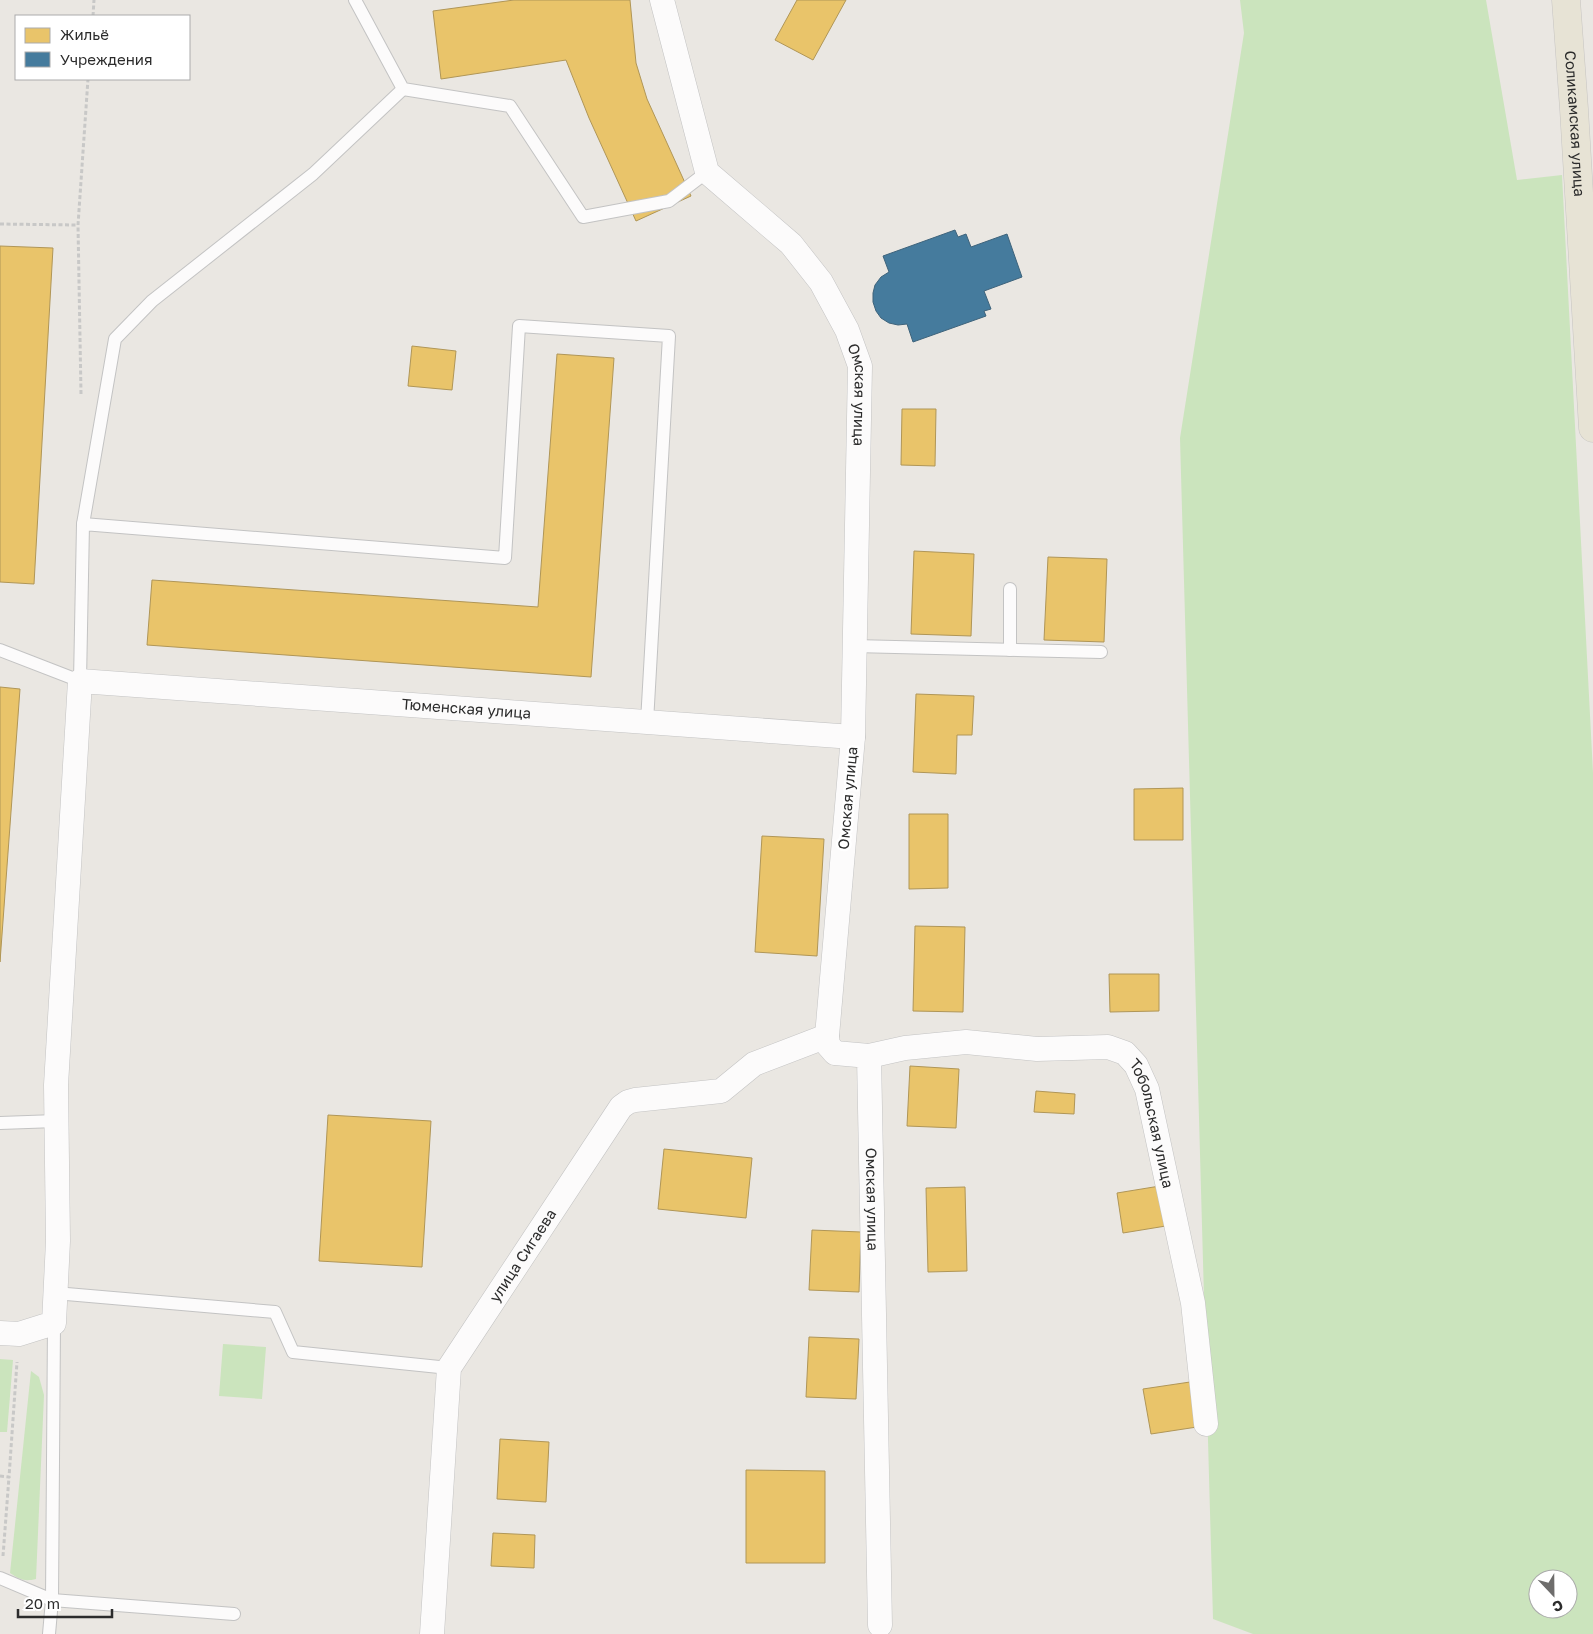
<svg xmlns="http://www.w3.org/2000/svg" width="1593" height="1634" font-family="'Golos Text',sans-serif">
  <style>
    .green { fill: #cbe4bd; fill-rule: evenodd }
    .homes { fill: #e9c46a; stroke: #b09657 }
    .public { fill: #457b9d; stroke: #3e637b }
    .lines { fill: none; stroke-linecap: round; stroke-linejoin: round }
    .service-casing { stroke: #c3c3c3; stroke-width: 14 }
    .minor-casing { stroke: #c3c3c3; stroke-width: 25 }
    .primary-casing { stroke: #c6c4c2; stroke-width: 29 }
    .path { stroke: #c8c8c7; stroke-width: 3; stroke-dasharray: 4 2.5; stroke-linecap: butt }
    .service { stroke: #fcfbfb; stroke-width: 12 }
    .minor { stroke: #fcfbfb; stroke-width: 24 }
    .primary { stroke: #e7e3d5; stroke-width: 28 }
    .labels { text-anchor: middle; stroke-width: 5; stroke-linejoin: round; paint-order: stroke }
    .street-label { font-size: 15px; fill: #2c2c2c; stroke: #fff }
  </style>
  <rect width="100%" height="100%" fill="#eae7e2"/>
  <!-- green -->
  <g class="green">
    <path d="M 1240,0 L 1486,0 L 1517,180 L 1562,175 L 1593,773 L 1593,1634 L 1253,1634 L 1213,1619 L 1180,438 L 1244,33 ZM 1538,1579 L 1568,1579 L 1568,1609 L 1538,1609 Z"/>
    <path d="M 223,1344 L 266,1347 L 262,1399 L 219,1396 Z"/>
    <path d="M 0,1359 L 13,1360 L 7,1432 L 0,1432 Z"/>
    <path d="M 31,1371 L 39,1377 L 44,1395 L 36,1579 C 24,1582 19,1579 10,1573 Z"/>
  </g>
  <!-- homes -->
  <g class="homes">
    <path d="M 514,0 L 630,0 L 636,63 L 647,99 L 691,196 L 636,221 L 589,118 L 566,60 L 441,79 L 433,11 Z"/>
    <path d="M 797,0 L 846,0 L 813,60 L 775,40 Z"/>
    <path d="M 0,246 L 53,248 L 34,584 L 0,582 Z"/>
    <path d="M 412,346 L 456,351 L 452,390 L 408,386 Z"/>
    <path d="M 557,354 L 614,358 L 591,677 L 147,645 L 152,580 L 538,607 Z"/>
    <path d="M 902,409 L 936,409 L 935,466 L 901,465 Z"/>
    <path d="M 914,551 L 974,554 L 971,636 L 911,634 Z"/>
    <path d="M 1048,557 L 1107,559 L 1104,642 L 1044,640 Z"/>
    <path d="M 0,687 L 20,689 L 0,962 Z"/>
    <path d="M 916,694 L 974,696 L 972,735 L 957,735 L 956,774 L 913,772 Z"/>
    <path d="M 1183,788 L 1183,840 L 1134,840 L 1134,789 Z"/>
    <path d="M 909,814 L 948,814 L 948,888 L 909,889 Z"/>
    <path d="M 762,836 L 824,839 L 817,956 L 755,952 Z"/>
    <path d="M 915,926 L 965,927 L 963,1012 L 913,1011 Z"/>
    <path d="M 1109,974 L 1159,974 L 1159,1011 L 1110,1012 Z"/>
    <path d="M 910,1066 L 959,1069 L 956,1128 L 907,1126 Z"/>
    <path d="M 1036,1091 L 1075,1094 L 1074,1114 L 1034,1112 Z"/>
    <path d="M 328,1115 L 431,1121 L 422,1267 L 319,1261 Z"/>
    <path d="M 664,1149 L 752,1158 L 746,1218 L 658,1209 Z"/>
    <path d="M 1166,1185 L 1172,1225 L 1123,1233 L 1117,1193 Z"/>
    <path d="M 965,1187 L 967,1271 L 928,1272 L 926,1188 Z"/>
    <path d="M 812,1230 L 861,1232 L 859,1292 L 809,1290 Z"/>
    <path d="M 809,1337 L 859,1339 L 856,1399 L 806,1397 Z"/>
    <path d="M 1190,1382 L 1197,1427 L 1151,1434 L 1143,1389 Z"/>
    <path d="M 500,1439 L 549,1442 L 546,1502 L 497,1499 Z"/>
    <path d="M 746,1470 L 825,1471 L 825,1563 L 746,1563 Z"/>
    <path d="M 493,1533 L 535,1535 L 534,1568 L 491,1566 Z"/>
  </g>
  <!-- public -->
  <path class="public" d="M 955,230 L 958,237 L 966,234 L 971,247 L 1007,234 L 1022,277 L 984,291 L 991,309 L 984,311 L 986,316 L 913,342 L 907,324 L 898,325 L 889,323 L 881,318 L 876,311 L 873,302 L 873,293 L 875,285 L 881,277 L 889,272 L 883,256 Z"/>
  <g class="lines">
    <defs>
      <g id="service">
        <path d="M 355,0 L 403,89 L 510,106 L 583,217 L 669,201 L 707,172"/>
        <path d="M 83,524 L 115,339 L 152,301 L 313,174 L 403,89"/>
        <path d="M 854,646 L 1101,652"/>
        <path d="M 0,650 L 80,681 L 83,524 L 505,558 L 519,326 L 669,336 L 647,722"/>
        <path d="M 1010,650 L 1010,589"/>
        <path d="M 0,1123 L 56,1121"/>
        <path d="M 55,1293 L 275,1312 L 293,1352 L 449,1368"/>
        <path d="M 0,1578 L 52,1600 L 234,1614"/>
        <path d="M 49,1634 L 52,1600 L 54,1323"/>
      </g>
      <g id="minor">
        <path id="s1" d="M 662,0 L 707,172 L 791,244 L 821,282 L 847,330 L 860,366 L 853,737 L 827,1036 L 828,1045 L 835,1053 L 869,1056 L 880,1625"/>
        <path id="s2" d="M 869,1056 L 905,1048 L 966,1042 L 1037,1049 L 1108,1047 L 1125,1053 L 1136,1065 L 1147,1089 L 1193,1303 L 1206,1424"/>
        <path id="s3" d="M 0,1333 L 19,1334 L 54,1323 L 58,1241 L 56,1085 L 80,681 L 853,737"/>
        <path id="s4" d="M 432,1634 L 449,1368 L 621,1107 L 628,1102 L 635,1100 L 721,1091 L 754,1064 L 827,1036"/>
      </g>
      <g id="primary">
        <path id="s5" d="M 1566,0 L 1574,109 L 1593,428"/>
      </g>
    </defs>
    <!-- service casing -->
    <use href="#service" class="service-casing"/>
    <!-- minor casing -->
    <use href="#minor" class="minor-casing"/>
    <!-- primary casing -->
    <use href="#primary" class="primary-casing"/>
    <!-- path -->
    <g class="path">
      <path d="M 93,16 L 94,0"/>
      <path d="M 0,224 L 78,225"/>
      <path d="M 81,394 L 78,225 L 88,79"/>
      <path d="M 0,1476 L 9,1477 L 17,1362"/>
      <path d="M 3,1556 L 9,1477"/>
    </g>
    <!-- service -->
    <use href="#service" class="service"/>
    <!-- minor -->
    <use href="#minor" class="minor"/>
    <!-- primary -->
    <use href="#primary" class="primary"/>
  </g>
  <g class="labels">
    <!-- street labels -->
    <g class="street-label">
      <text dy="5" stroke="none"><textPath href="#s5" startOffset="124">Соликамская улица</textPath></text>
      <text dy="5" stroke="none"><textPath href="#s1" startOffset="458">Омская улица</textPath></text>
      <text dy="5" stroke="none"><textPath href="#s3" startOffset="1086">Тюменская улица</textPath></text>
      <text transform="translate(848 798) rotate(-85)" y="5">Омская улица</text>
      <text dy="5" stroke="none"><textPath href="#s2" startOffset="336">Тобольская улица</textPath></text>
      <text dy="5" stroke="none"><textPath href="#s1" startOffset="1298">Омская улица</textPath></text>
      <text dy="5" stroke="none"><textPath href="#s4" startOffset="401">улица Сигаева</textPath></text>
    </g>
  </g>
  <!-- legend -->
  <rect x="15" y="15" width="175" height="65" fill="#ffffff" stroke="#ababab"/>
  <rect x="25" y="28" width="25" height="15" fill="#e9c46a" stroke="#ababab"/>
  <text x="60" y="40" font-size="15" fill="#2c2c2c">Жильё</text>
  <rect x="25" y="52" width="25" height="15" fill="#457b9d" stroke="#ababab"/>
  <text x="60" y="65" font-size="15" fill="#2c2c2c">Учреждения</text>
  <!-- north arrow -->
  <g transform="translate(1553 1594) rotate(158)"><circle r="24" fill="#ffffff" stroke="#ababab"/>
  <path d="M0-4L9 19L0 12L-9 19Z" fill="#6e6d6c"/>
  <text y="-8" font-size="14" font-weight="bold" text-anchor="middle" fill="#2c2c2c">С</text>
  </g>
  <!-- scale -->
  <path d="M18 1609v8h94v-8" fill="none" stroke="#2c2c2c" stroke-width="2.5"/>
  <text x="25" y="1609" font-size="15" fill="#2c2c2c" stroke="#ffffff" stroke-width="4" paint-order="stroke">20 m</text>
</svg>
